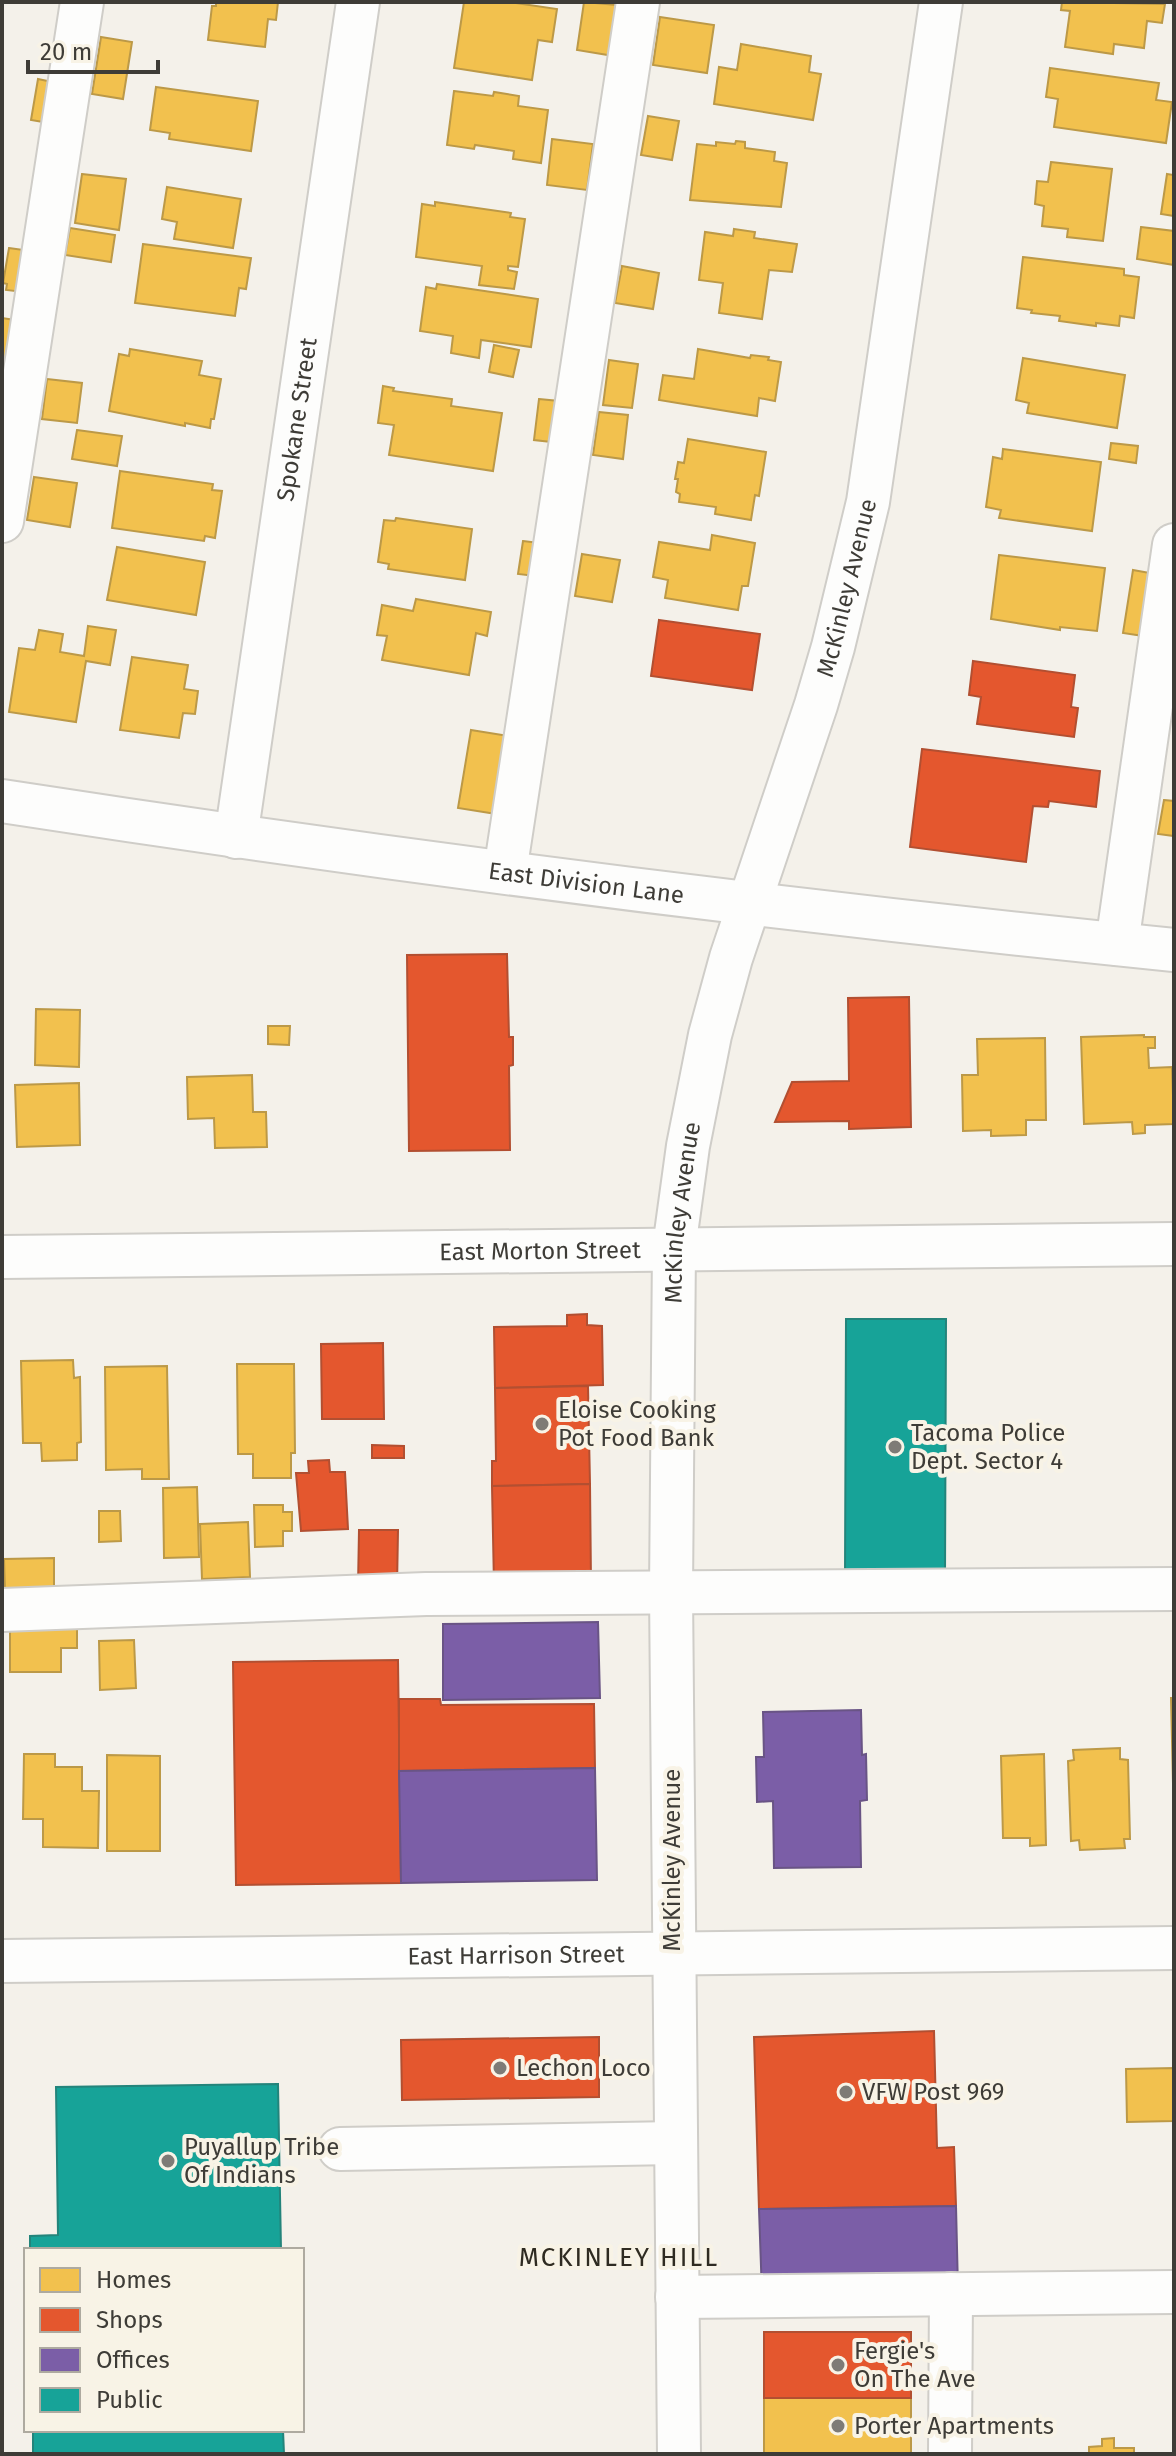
<svg xmlns="http://www.w3.org/2000/svg" width="1176" height="2456" font-family="'Fira Sans',sans-serif">
  <style>
    .homes { fill: #f2c14e; stroke: #bc9947; stroke-width: 2 }
    .shops { fill: #e4572e; stroke: #b24f31; stroke-width: 2 }
    .offices { fill: #7b5ea7; stroke: #695485; stroke-width: 2 }
    .public { fill: #17a398; stroke: #23847b; stroke-width: 2 }
    .lines { fill: none; stroke-linecap: round; stroke-linejoin: round }
    .minor-casing { stroke: #cfcdc8; stroke-width: 46 }
    .minor { stroke: #fdfdfc; stroke-width: 42 }
    .poi-dot { fill: #7e7b76; stroke: #f8f3e6; stroke-width: 3 }
    .labels { text-anchor: middle; stroke-width: 8; stroke-linejoin: round; paint-order: stroke }
    .street-label { font-size: 24px; fill: #3e3c37; stroke: #f8f3e6 }
    .poi-label { font-size: 24px; fill: #3e3c37; stroke: #f8f3e6; text-anchor: start }
    .neighbourhood-label { font-size: 26px; letter-spacing: 2px; fill: #2f2b21; stroke: #f8f3e6 }
  </style>
  <rect width="100%" height="100%" fill="#f4f1ea"/>
  <!-- homes -->
  <g class="homes">
    <path d="M 216,2 L 278,2 L 276,20 L 268,19 L 265,47 L 208,40 L 212,6 L 216,6 Z"/>
    <path d="M 464,2 L 509,2 L 557,9 L 552,42 L 538,40 L 532,80 L 454,68 Z"/>
    <path d="M 584,2 L 628,6 L 620,57 L 577,50 Z"/>
    <path d="M 1062,2 L 1165,4 L 1162,23 L 1147,21 L 1144,48 L 1114,44 L 1113,54 L 1065,47 L 1070,11 L 1061,10 Z"/>
    <path d="M 660,17 L 714,25 L 707,73 L 653,65 Z"/>
    <path d="M 101,37 L 132,42 L 123,99 L 92,94 Z"/>
    <path d="M 741,44 L 811,56 L 809,72 L 821,74 L 813,120 L 714,104 L 719,67 L 737,70 Z"/>
    <path d="M 1050,68 L 1159,83 L 1156,100 L 1172,102 L 1166,143 L 1054,127 L 1058,99 L 1046,97 Z"/>
    <path d="M 38,79 L 62,84 L 55,124 L 31,120 Z"/>
    <path d="M 156,87 L 258,101 L 251,151 L 169,139 L 170,133 L 150,130 Z"/>
    <path d="M 454,91 L 493,96 L 494,92 L 519,96 L 518,106 L 548,110 L 541,163 L 513,159 L 514,151 L 475,145 L 474,149 L 447,145 Z"/>
    <path d="M 648,116 L 679,121 L 672,160 L 641,155 Z"/>
    <path d="M 552,139 L 593,144 L 587,190 L 547,185 Z"/>
    <path d="M 736,141 L 745,142 L 745,148 L 775,152 L 774,161 L 787,163 L 781,207 L 690,200 L 697,144 L 716,146 L 716,142 L 735,144 Z"/>
    <path d="M 1051,162 L 1112,169 L 1103,241 L 1067,237 L 1068,229 L 1042,226 L 1044,206 L 1035,204 L 1037,181 L 1048,182 Z"/>
    <path d="M 82,174 L 126,179 L 119,230 L 75,223 Z"/>
    <path d="M 1167,174 L 1174,175 L 1174,216 L 1161,214 Z"/>
    <path d="M 167,187 L 241,199 L 233,248 L 174,239 L 177,222 L 162,219 Z"/>
    <path d="M 435,202 L 511,213 L 510,217 L 525,219 L 518,267 L 508,266 L 508,270 L 517,272 L 514,289 L 479,285 L 482,266 L 416,257 L 422,204 L 435,206 Z"/>
    <path d="M 1141,227 L 1174,231 L 1174,265 L 1137,259 Z"/>
    <path d="M 70,228 L 115,235 L 111,262 L 65,255 Z"/>
    <path d="M 734,229 L 755,232 L 754,238 L 797,244 L 792,272 L 769,270 L 762,319 L 719,313 L 723,283 L 699,280 L 705,232 L 733,236 Z"/>
    <path d="M 143,244 L 251,258 L 246,289 L 239,288 L 235,316 L 135,303 Z"/>
    <path d="M 9,248 L 38,252 L 32,293 L 6,290 L 7,284 L 3,283 Z"/>
    <path d="M 1023,257 L 1124,269 L 1124,275 L 1139,277 L 1134,318 L 1120,316 L 1119,326 L 1096,323 L 1096,326 L 1059,321 L 1060,316 L 1031,313 L 1032,310 L 1017,308 Z"/>
    <path d="M 622,266 L 659,273 L 653,309 L 615,303 Z"/>
    <path d="M 437,284 L 538,299 L 531,347 L 481,340 L 479,358 L 451,353 L 453,336 L 420,331 L 426,287 L 436,289 Z"/>
    <path d="M 2,318 L 28,322 L 19,373 L 2,370 Z"/>
    <path d="M 494,345 L 519,350 L 513,377 L 489,372 Z"/>
    <path d="M 130,349 L 202,361 L 199,375 L 221,379 L 214,419 L 211,419 L 210,428 L 185,423 L 185,426 L 109,411 L 119,354 L 129,356 Z"/>
    <path d="M 698,349 L 750,358 L 751,355 L 769,357 L 768,360 L 781,362 L 775,401 L 759,398 L 757,416 L 659,400 L 663,375 L 694,379 Z"/>
    <path d="M 1023,358 L 1125,375 L 1117,428 L 1027,413 L 1029,403 L 1016,400 Z"/>
    <path d="M 609,360 L 638,364 L 632,408 L 603,405 Z"/>
    <path d="M 47,379 L 82,383 L 77,423 L 42,419 Z"/>
    <path d="M 383,386 L 394,388 L 393,391 L 452,399 L 451,406 L 502,413 L 493,471 L 389,455 L 394,425 L 378,423 Z"/>
    <path d="M 539,399 L 569,402 L 560,443 L 534,440 Z"/>
    <path d="M 599,412 L 628,415 L 623,459 L 593,455 Z"/>
    <path d="M 77,430 L 122,436 L 117,466 L 72,459 Z"/>
    <path d="M 688,439 L 766,452 L 759,496 L 755,495 L 751,520 L 715,514 L 716,507 L 679,502 L 680,494 L 676,492 L 678,479 L 675,479 L 678,462 L 684,463 Z"/>
    <path d="M 1111,443 L 1138,446 L 1136,463 L 1109,459 Z"/>
    <path d="M 1003,449 L 1101,462 L 1092,531 L 999,518 L 1001,510 L 986,507 L 993,457 L 1002,459 Z"/>
    <path d="M 120,471 L 213,484 L 212,490 L 222,491 L 215,538 L 205,536 L 204,541 L 112,528 Z"/>
    <path d="M 34,477 L 77,483 L 70,527 L 27,520 Z"/>
    <path d="M 396,518 L 472,529 L 465,580 L 388,569 L 389,564 L 378,562 L 384,520 L 395,521 Z"/>
    <path d="M 712,535 L 755,543 L 748,586 L 742,586 L 738,610 L 665,598 L 668,580 L 653,577 L 659,542 L 710,550 Z"/>
    <path d="M 523,541 L 548,544 L 543,577 L 518,574 Z"/>
    <path d="M 117,547 L 205,562 L 196,615 L 107,600 Z"/>
    <path d="M 582,554 L 620,560 L 612,602 L 575,596 Z"/>
    <path d="M 999,555 L 1105,568 L 1097,631 L 1060,627 L 1060,630 L 991,619 Z"/>
    <path d="M 1133,570 L 1161,575 L 1150,637 L 1123,633 Z"/>
    <path d="M 416,599 L 491,612 L 487,636 L 476,633 L 469,675 L 382,660 L 387,636 L 377,635 L 382,605 L 413,611 Z"/>
    <path d="M 88,626 L 116,630 L 110,665 L 86,661 L 76,722 L 9,712 L 19,648 L 35,650 L 39,630 L 63,634 L 60,652 L 84,656 Z"/>
    <path d="M 132,657 L 188,665 L 184,689 L 198,691 L 195,714 L 183,713 L 179,738 L 120,730 Z"/>
    <path d="M 471,730 L 521,738 L 509,816 L 458,808 Z"/>
    <path d="M 1164,800 L 1174,801 L 1174,836 L 1158,834 Z"/>
    <path d="M 36,1009 L 80,1010 L 79,1067 L 35,1065 Z"/>
    <path d="M 268,1026 L 290,1026 L 289,1045 L 268,1044 Z"/>
    <path d="M 1144,1035 L 1144,1037 L 1155,1037 L 1155,1048 L 1148,1048 L 1149,1068 L 1172,1067 L 1174,1124 L 1145,1125 L 1145,1133 L 1133,1134 L 1132,1122 L 1084,1124 L 1081,1037 Z"/>
    <path d="M 1045,1038 L 1046,1120 L 1026,1120 L 1026,1135 L 991,1136 L 991,1130 L 963,1131 L 962,1075 L 978,1075 L 977,1039 Z"/>
    <path d="M 252,1075 L 253,1112 L 266,1112 L 267,1147 L 215,1148 L 214,1118 L 188,1119 L 187,1077 Z"/>
    <path d="M 79,1083 L 80,1145 L 17,1147 L 15,1085 Z"/>
    <path d="M 73,1360 L 74,1378 L 80,1377 L 81,1442 L 77,1443 L 77,1460 L 42,1461 L 41,1443 L 23,1443 L 21,1361 Z"/>
    <path d="M 237,1364 L 294,1364 L 295,1453 L 291,1453 L 291,1478 L 253,1478 L 253,1454 L 238,1454 Z"/>
    <path d="M 167,1366 L 169,1479 L 142,1479 L 142,1469 L 106,1470 L 105,1367 Z"/>
    <path d="M 197,1487 L 199,1557 L 164,1558 L 163,1488 Z"/>
    <path d="M 254,1505 L 283,1505 L 283,1512 L 292,1512 L 292,1531 L 283,1531 L 283,1546 L 255,1547 Z"/>
    <path d="M 99,1511 L 120,1511 L 121,1541 L 99,1542 Z"/>
    <path d="M 248,1522 L 250,1577 L 202,1579 L 200,1524 Z"/>
    <path d="M 54,1558 L 54,1592 L 5,1592 L 4,1559 Z"/>
    <path d="M 10,1629 L 77,1629 L 77,1648 L 61,1648 L 61,1672 L 10,1672 Z"/>
    <path d="M 134,1640 L 136,1688 L 100,1690 L 99,1641 Z"/>
    <path d="M 1171,1698 L 1174,1698 L 1174,1826 Z"/>
    <path d="M 1120,1748 L 1120,1759 L 1128,1760 L 1130,1839 L 1124,1839 L 1125,1848 L 1080,1850 L 1079,1840 L 1071,1841 L 1068,1761 L 1074,1760 L 1073,1750 Z"/>
    <path d="M 24,1754 L 55,1754 L 55,1767 L 82,1767 L 82,1791 L 99,1791 L 98,1848 L 43,1847 L 43,1819 L 23,1819 Z"/>
    <path d="M 1044,1754 L 1046,1845 L 1030,1846 L 1030,1838 L 1003,1838 L 1001,1756 Z"/>
    <path d="M 107,1755 L 160,1756 L 160,1851 L 107,1851 Z"/>
    <path d="M 1174,2068 L 1174,2121 L 1127,2122 L 1126,2069 Z"/>
    <rect x="764" y="2398" width="147" height="56"/>
    <path d="M 1114,2438 L 1114,2448 L 1134,2448 L 1134,2454 L 1089,2454 L 1089,2447 L 1102,2446 L 1102,2439 Z"/>
  </g>
  <!-- shops -->
  <g class="shops">
    <path d="M 659,620 L 760,634 L 752,690 L 651,676 Z"/>
    <path d="M 973,661 L 1075,675 L 1071,707 L 1078,708 L 1074,737 L 977,724 L 981,697 L 969,695 Z"/>
    <path d="M 922,749 L 1100,771 L 1096,807 L 1049,801 L 1048,807 L 1033,806 L 1026,862 L 910,847 Z"/>
    <path d="M 507,954 L 509,1037 L 513,1037 L 513,1065 L 509,1066 L 510,1150 L 409,1151 L 407,955 Z"/>
    <path d="M 909,997 L 911,1127 L 849,1129 L 849,1121 L 775,1122 L 792,1082 L 849,1081 L 848,998 Z"/>
    <path d="M 587,1314 L 587,1325 L 602,1326 L 603,1385 L 495,1388 L 494,1327 L 567,1326 L 567,1315 Z"/>
    <path d="M 383,1343 L 384,1419 L 322,1419 L 321,1344 Z"/>
    <path d="M 588,1386 L 590,1484 L 492,1486 L 492,1461 L 496,1461 L 495,1388 Z"/>
    <path d="M 372,1445 L 404,1446 L 404,1458 L 372,1458 Z"/>
    <path d="M 329,1460 L 330,1472 L 345,1472 L 348,1529 L 301,1531 L 296,1473 L 309,1473 L 308,1461 Z"/>
    <path d="M 590,1484 L 591,1584 L 494,1585 L 492,1486 Z"/>
    <path d="M 359,1530 L 398,1530 L 397,1588 L 358,1587 Z"/>
    <path d="M 398,1660 L 401,1883 L 236,1885 L 233,1662 Z"/>
    <path d="M 399,1699 L 440,1699 L 441,1705 L 594,1704 L 595,1768 L 399,1771 Z"/>
    <path d="M 934,2031 L 937,2148 L 954,2147 L 956,2206 L 759,2209 L 754,2037 Z"/>
    <path d="M 599,2037 L 599,2097 L 402,2100 L 401,2040 Z"/>
    <rect x="764" y="2332" width="147" height="66"/>
  </g>
  <!-- offices -->
  <g class="offices">
    <path d="M 598,1622 L 600,1698 L 443,1700 L 443,1624 Z"/>
    <path d="M 861,1710 L 862,1755 L 866,1754 L 867,1800 L 860,1801 L 861,1867 L 774,1868 L 773,1801 L 757,1802 L 756,1757 L 764,1757 L 763,1712 Z"/>
    <path d="M 595,1768 L 597,1880 L 401,1883 L 399,1771 Z"/>
    <path d="M 956,2206 L 958,2289 L 762,2295 L 759,2209 Z"/>
  </g>
  <!-- public -->
  <g class="public">
    <path d="M 846,1319 L 946,1319 L 945,1576 L 845,1575 Z"/>
    <path d="M 278,2084 L 281,2250 L 30,2250 L 30,2236 L 58,2235 L 56,2087 Z"/>
    <path d="M 33,2430 L 283,2430 L 284,2454 L 33,2454 Z"/>
  </g>
  <g class="lines">
    <defs>
      <g id="minor">
        <path d="M 2,521 L 82,2"/>
        <path id="s1" d="M 2,801 C 391,861 782,911 1174,950"/>
        <path id="s2" d="M 236,837 L 358,2"/>
        <path d="M 505,872 L 638,2"/>
        <path d="M 1117,944 L 1174,545"/>
        <path id="s3" d="M 2,1257 L 1174,1244"/>
        <path d="M 2,1610 L 426,1594 L 1174,1589"/>
        <path id="s4" d="M 2,1961 L 1174,1948"/>
        <path d="M 340,2149 L 675,2143"/>
        <path d="M 677,2297 L 1174,2292"/>
        <path id="s5" d="M 679,2454 L 671,1591 L 674,1248 L 688,1146 L 710,1035 L 731,958 L 816,705 L 833,647 L 868,502 L 941,2"/>
        <path d="M 950,2454 L 951,2294"/>
      </g>
    </defs>
    <!-- minor casing -->
    <use href="#minor" class="minor-casing"/>
    <!-- minor -->
    <use href="#minor" class="minor"/>
  </g>
  <!-- markers -->
  <g class="poi-dot">
    <circle cx="542" cy="1424" r="8"/>
    <circle cx="895" cy="1447" r="8"/>
    <circle cx="500" cy="2068" r="8"/>
    <circle cx="846" cy="2092" r="8"/>
    <circle cx="168" cy="2161" r="8"/>
    <circle cx="838" cy="2365" r="8"/>
    <circle cx="838" cy="2426" r="8"/>
  </g>
  <g class="labels">
    <!-- street labels -->
    <g class="street-label">
      <text dy="8" stroke="none"><textPath href="#s2" startOffset="422">Spokane Street</textPath></text>
      <text dy="8" stroke="none"><textPath href="#s5" startOffset="1890">McKinley Avenue</textPath></text>
      <text dy="8" stroke="none"><textPath href="#s1" startOffset="590">East Division Lane</textPath></text>
      <text dy="8" stroke="none"><textPath href="#s5" startOffset="1242">McKinley Avenue</textPath></text>
      <text dy="8" stroke="none"><textPath href="#s3" startOffset="538">East Morton Street</textPath></text>
      <text transform="translate(672 1860) rotate(-90)" y="8">McKinley Avenue</text>
      <text dy="8" stroke="none"><textPath href="#s4" startOffset="514">East Harrison Street</textPath></text>
    </g>
    <!-- poi labels -->
    <g class="poi-label">
      <text x="558" y="1418">Eloise Cooking<tspan x="558" dy="28">Pot Food Bank</tspan></text>
      <text x="911" y="1441">Tacoma Police<tspan x="911" dy="28">Dept. Sector 4</tspan></text>
      <text x="516" y="2076">Lechon Loco</text>
      <text x="862" y="2100">VFW Post 969</text>
      <text x="184" y="2155">Puyallup Tribe<tspan x="184" dy="28">Of Indians</tspan></text>
      <text x="854" y="2359">Fergie's<tspan x="854" dy="28">On The Ave</tspan></text>
      <text x="854" y="2434">Porter Apartments</text>
    </g>
    <!-- neighbourhood labels -->
    <g class="neighbourhood-label">
      <text x="619" y="2266">MCKINLEY HILL</text>
    </g>
  </g>
  <!-- border -->
  <rect width="1176" height="2456" fill="none" stroke="#3e3c37" stroke-width="8"/>
  <!-- legend -->
  <rect x="24" y="2248" width="280" height="184" fill="#f8f3e6" stroke="#aeaaa0" stroke-width="2"/>
  <rect x="40" y="2268" width="40" height="24" fill="#f2c14e" stroke="#aeaaa0" stroke-width="2"/>
  <text x="96" y="2288" font-size="24" fill="#3e3c37">Homes</text>
  <rect x="40" y="2308" width="40" height="24" fill="#e4572e" stroke="#aeaaa0" stroke-width="2"/>
  <text x="96" y="2328" font-size="24" fill="#3e3c37">Shops</text>
  <rect x="40" y="2348" width="40" height="24" fill="#7b5ea7" stroke="#aeaaa0" stroke-width="2"/>
  <text x="96" y="2368" font-size="24" fill="#3e3c37">Offices</text>
  <rect x="40" y="2388" width="40" height="24" fill="#17a398" stroke="#aeaaa0" stroke-width="2"/>
  <text x="96" y="2408" font-size="24" fill="#3e3c37">Public</text>
  <!-- scale -->
  <path d="M28 60v12h130v-12" fill="none" stroke="#3e3c37" stroke-width="4"/>
  <text x="40" y="60" font-size="24" fill="#3e3c37" stroke="#f8f3e6" stroke-width="6" paint-order="stroke">20 m</text>
</svg>
